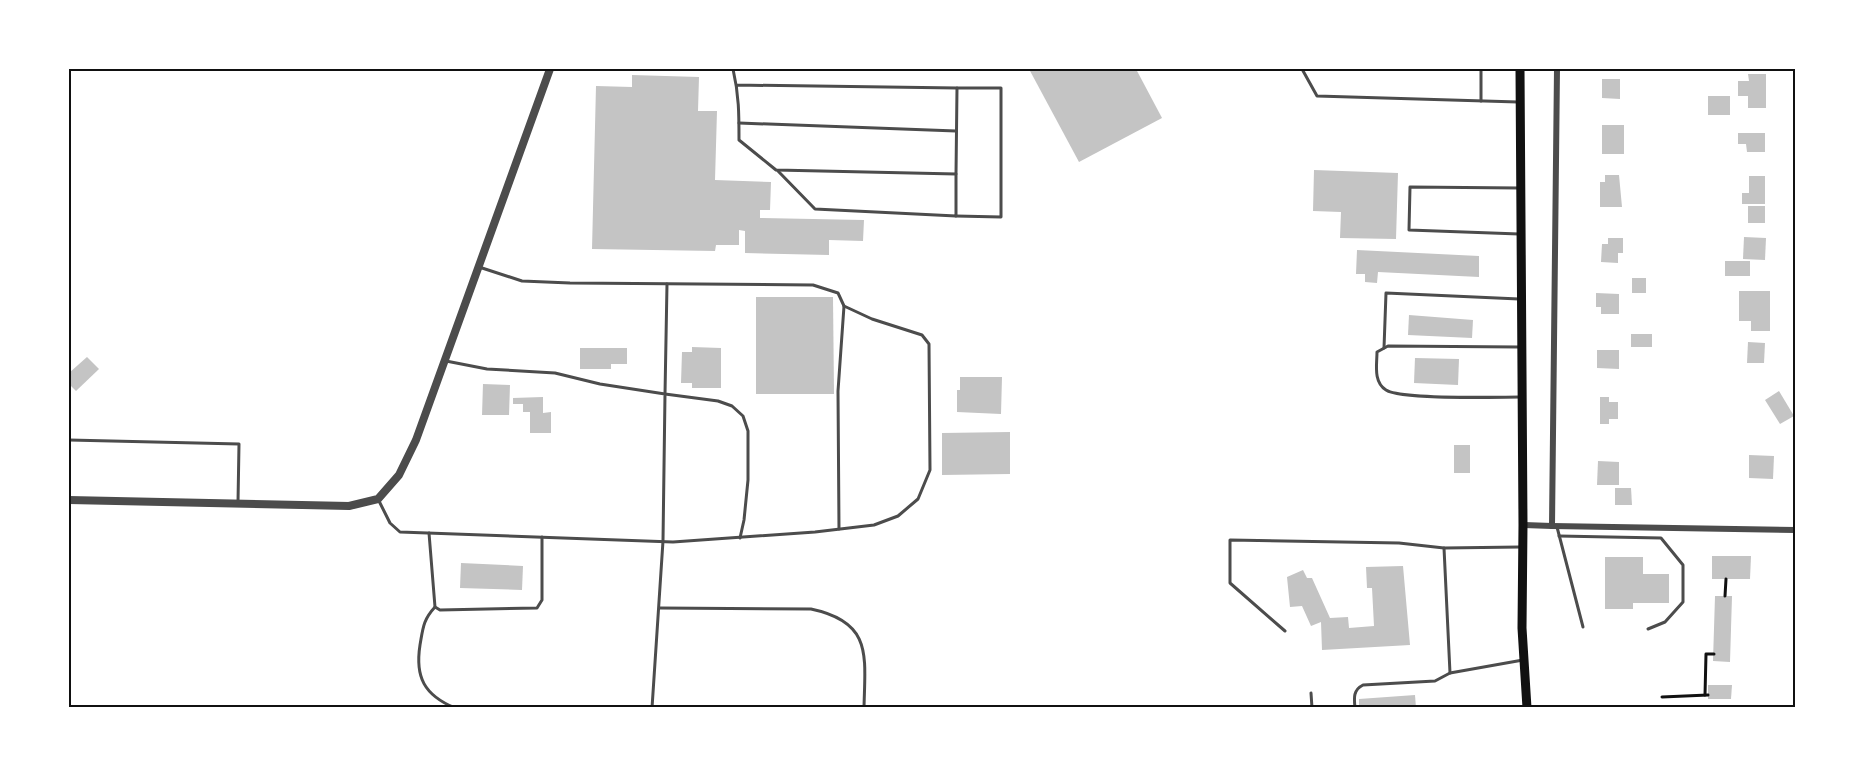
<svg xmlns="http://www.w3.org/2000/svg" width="1864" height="777" font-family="Bitter,serif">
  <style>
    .building { fill: #c4c4c4 }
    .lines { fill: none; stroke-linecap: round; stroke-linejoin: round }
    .path { stroke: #111; stroke-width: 3 }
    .service { stroke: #4c4c4c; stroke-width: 3 }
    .minor { stroke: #4c4c4c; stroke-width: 6 }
    .tertiary { stroke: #4c4c4c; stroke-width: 8 }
    .secondary { stroke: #111; stroke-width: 9 }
    .neatline { fill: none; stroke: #111; stroke-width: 2 }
  </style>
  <rect width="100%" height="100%" fill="#fff"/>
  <!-- building -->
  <g class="building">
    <path d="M 1029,69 L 1136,69 L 1162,118 L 1079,162 Z"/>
    <path d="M 1748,74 L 1766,74 L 1766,108 L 1748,108 L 1748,96 L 1738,96 L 1738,81 L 1749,81 Z"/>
    <path d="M 632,75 L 699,77 L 698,111 L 717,111 L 715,180 L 771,182 L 770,210 L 760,210 L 760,218 L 864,220 L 863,241 L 829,240 L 829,255 L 745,253 L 745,231 L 739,230 L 739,245 L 716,245 L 715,251 L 592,249 L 596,86 L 632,87 Z"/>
    <path d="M 1602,79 L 1620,79 L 1620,99 L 1602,98 Z"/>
    <rect x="1708" y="96" width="22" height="19"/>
    <rect x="1602" y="125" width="22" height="29"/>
    <path d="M 1738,133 L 1765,133 L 1765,152 L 1747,152 L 1746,144 L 1738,144 Z"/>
    <path d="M 1314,170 L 1398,173 L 1396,239 L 1340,238 L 1341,212 L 1313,211 Z"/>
    <path d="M 1605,175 L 1619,175 L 1622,207 L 1600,207 L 1600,182 L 1605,182 Z"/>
    <path d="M 1749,176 L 1765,176 L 1765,204 L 1742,204 L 1742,193 L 1749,193 Z"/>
    <rect x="1748" y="206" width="17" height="17"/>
    <path d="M 1744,237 L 1766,238 L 1765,260 L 1743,259 Z"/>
    <path d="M 1608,238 L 1623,238 L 1623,253 L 1618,253 L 1618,263 L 1601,262 L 1602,244 L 1608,244 Z"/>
    <path d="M 1357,250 L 1479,256 L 1479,277 L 1378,272 L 1377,283 L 1365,282 L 1365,274 L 1356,274 Z"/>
    <rect x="1725" y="261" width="25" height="15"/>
    <rect x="1632" y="278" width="14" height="15"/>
    <path d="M 1739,291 L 1770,291 L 1770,331 L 1751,331 L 1751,321 L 1739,321 Z"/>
    <path d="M 1596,293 L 1619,294 L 1619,314 L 1601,314 L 1601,307 L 1596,307 Z"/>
    <path d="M 756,297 L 833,297 L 834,394 L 756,394 Z"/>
    <path d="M 1409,315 L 1473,320 L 1472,338 L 1408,335 Z"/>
    <rect x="1631" y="334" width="21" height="13"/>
    <path d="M 1748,342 L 1765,343 L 1764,363 L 1747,363 Z"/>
    <path d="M 692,347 L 721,348 L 721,388 L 692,388 L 692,383 L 681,383 L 682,352 L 692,352 Z"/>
    <path d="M 580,348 L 627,348 L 627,364 L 611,364 L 611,369 L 580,369 Z"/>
    <path d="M 1597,350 L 1619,350 L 1619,369 L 1597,368 Z"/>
    <path d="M 87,357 L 99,369 L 76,391 L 69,384 L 69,373 Z"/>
    <path d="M 1415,358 L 1459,359 L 1458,385 L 1414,383 Z"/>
    <path d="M 960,377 L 1002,377 L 1001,414 L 957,412 L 957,390 L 960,390 Z"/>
    <path d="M 483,384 L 510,385 L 509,415 L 482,415 Z"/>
    <path d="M 1779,391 L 1794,416 L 1780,424 L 1765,400 Z"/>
    <path d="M 543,397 L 543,413 L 551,412 L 551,433 L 530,433 L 530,412 L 523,412 L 523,404 L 513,404 L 513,398 Z"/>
    <path d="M 1600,397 L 1609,397 L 1609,402 L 1618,402 L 1618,419 L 1609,419 L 1609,424 L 1600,424 Z"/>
    <path d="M 1010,432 L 1010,474 L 942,475 L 942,433 Z"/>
    <rect x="1454" y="445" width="16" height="28"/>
    <path d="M 1749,455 L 1774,456 L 1773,479 L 1749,478 Z"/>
    <path d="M 1598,461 L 1619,462 L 1619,485 L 1597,485 Z"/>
    <path d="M 1615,488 L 1631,488 L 1632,505 L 1615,505 Z"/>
    <path d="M 1712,556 L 1751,556 L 1750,579 L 1712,579 Z"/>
    <path d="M 1605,557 L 1643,557 L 1643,574 L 1669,574 L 1669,603 L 1633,603 L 1633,609 L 1605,609 Z"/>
    <path d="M 461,563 L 523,566 L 522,590 L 460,588 Z"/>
    <path d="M 1403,566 L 1410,645 L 1322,650 L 1321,622 L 1311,626 L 1302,606 L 1290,607 L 1287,577 L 1303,570 L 1307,578 L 1312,578 L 1330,618 L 1348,617 L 1349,628 L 1374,626 L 1372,588 L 1367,588 L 1366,567 Z"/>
    <path d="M 1715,596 L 1732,596 L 1730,662 L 1713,661 Z"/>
    <path d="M 1708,685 L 1732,685 L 1731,699 L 1708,699 Z"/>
    <path d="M 1415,695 L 1416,708 L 1359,708 L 1359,699 Z"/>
  </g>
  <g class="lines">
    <!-- path -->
    <g class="path">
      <path d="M 1725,596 L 1726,579"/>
      <path d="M 1705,695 L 1706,654 L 1714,654"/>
      <path d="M 1662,697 L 1708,695"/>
    </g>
    <!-- service -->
    <g class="service">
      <path d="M 733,69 C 739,95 739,114 739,140 L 776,170 L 956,174 L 957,88 L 736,85"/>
      <path d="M 1302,69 L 1317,96 L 1518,102"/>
      <path d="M 1481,101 L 1481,69"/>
      <path d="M 739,123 L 956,131"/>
      <path d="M 778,171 L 815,209 L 956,216 L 956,174"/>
      <path d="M 956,216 L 1001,217 L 1001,88 L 957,88"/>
      <path d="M 1519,234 L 1409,230 L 1410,187 L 1519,188"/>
      <path d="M 667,284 L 665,394 L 718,401 L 732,406 L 743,416 L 748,431 L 748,480 L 744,520 L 740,538"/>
      <path d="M 1519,347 L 1388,346 L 1377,352 C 1377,364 1373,382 1386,390 C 1401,400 1497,397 1520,397"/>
      <path d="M 1384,348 L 1386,293 L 1519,299"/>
      <path d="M 446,361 L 487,369 L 555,373 L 600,384 L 665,394 L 663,541 L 652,708"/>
      <path d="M 69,440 L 239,444 L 238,502"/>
      <path d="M 378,499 L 390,523 L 400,532 L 673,542 L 815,532 L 874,525 L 898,516 L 918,499 L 930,470 L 929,344 L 922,335 L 872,319 L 844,306 L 838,293 L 813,285 L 570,283 L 522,281 L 479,267"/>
      <path d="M 1557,527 L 1583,627"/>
      <path d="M 839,529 L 838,391 L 844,306"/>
      <path d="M 429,533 L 435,607 L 440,610 L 537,608 L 542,600 L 542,537"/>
      <path d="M 1559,536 L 1661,538 L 1683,565 L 1683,602 L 1665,622 L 1648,629"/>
      <path d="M 435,607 C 423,620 423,628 420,645 C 415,677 424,695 455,708"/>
      <path d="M 660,608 L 811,609 C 873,622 865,656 864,708"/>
      <path d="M 1285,631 L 1230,583 L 1230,540 L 1399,543 L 1444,548"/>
      <path d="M 1450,673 L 1444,548 L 1520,547"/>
      <path d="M 1311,693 L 1312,708"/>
      <path d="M 1355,708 C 1354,698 1353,690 1363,685 L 1435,681 L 1450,673 L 1523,660"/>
    </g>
    <!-- minor -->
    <g class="minor">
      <path d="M 1523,525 L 1552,526 L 1557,69"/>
      <path d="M 1552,526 L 1795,530"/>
    </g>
    <!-- tertiary -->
    <path class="tertiary" d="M 69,500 L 349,506 L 378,499 L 399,475 L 416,440 L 550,69"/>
    <!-- secondary -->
    <path class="secondary" d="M 1520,69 L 1523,525 L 1522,628 L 1527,708"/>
  </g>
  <!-- border -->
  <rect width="1864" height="777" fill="none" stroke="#ffffff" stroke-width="141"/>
  <rect x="70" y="70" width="1724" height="636" class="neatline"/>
</svg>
